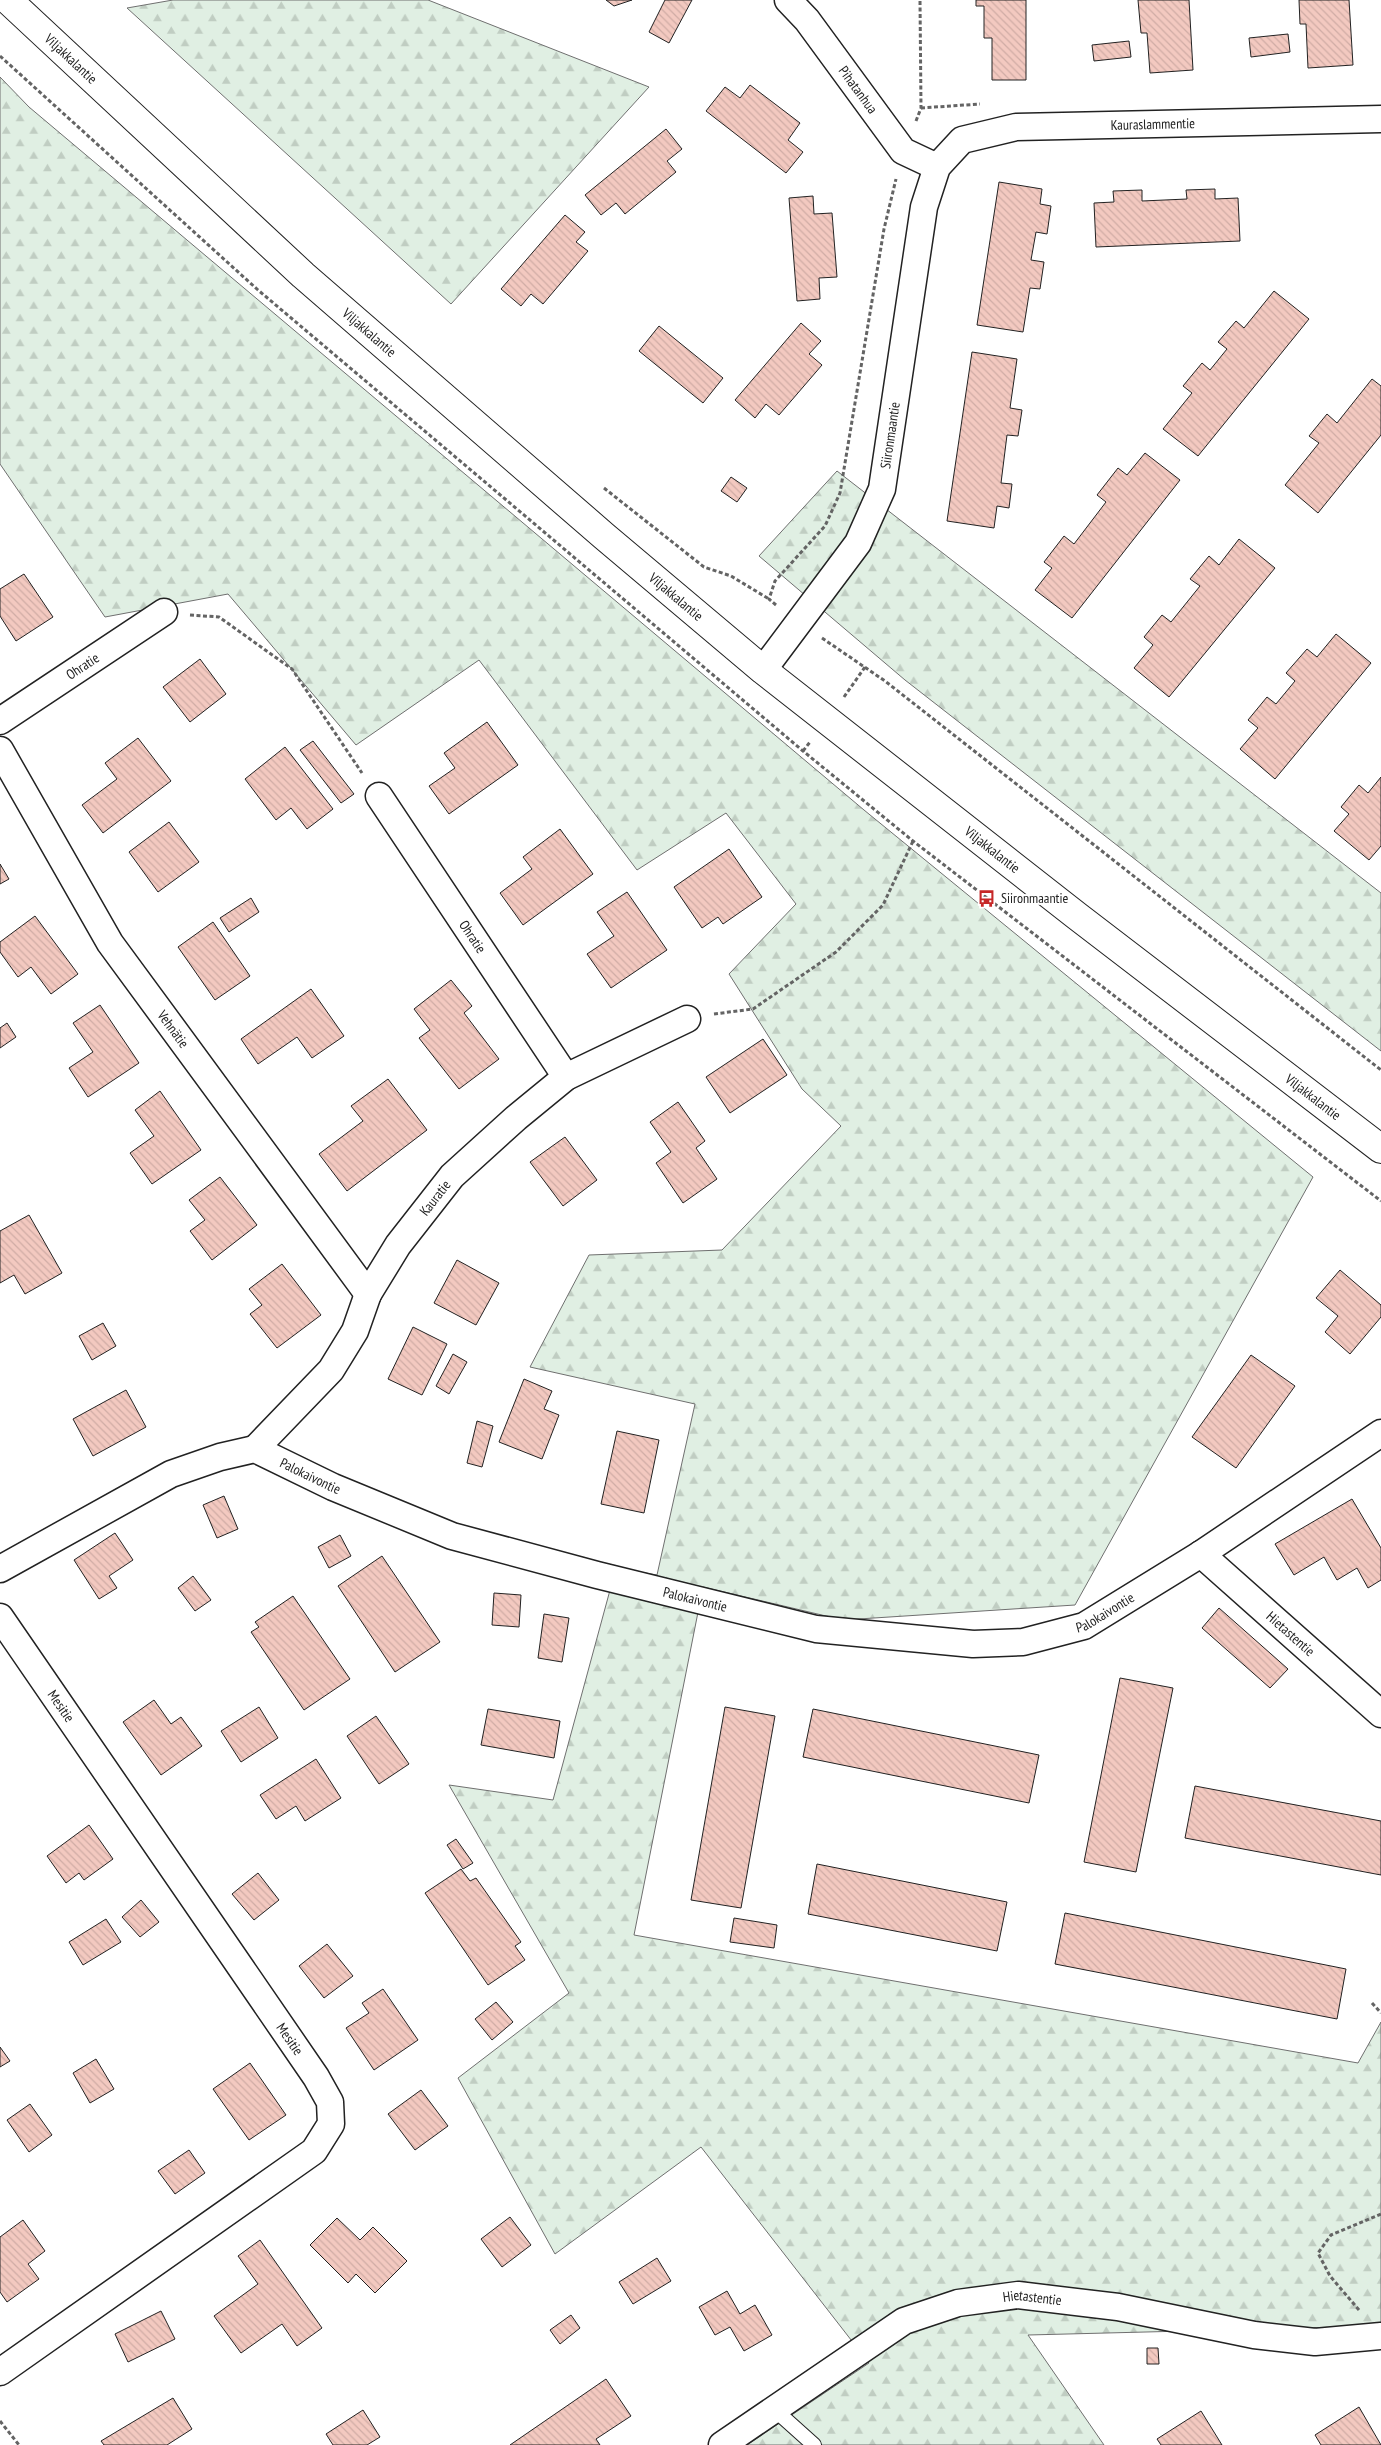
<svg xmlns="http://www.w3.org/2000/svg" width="1381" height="2445" font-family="'PT Sans Narrow',sans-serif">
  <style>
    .forest { fill: url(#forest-firs); stroke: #6f6f6f }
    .building { fill: url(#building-back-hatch); stroke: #222 }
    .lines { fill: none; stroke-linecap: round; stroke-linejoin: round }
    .service-casing { stroke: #222; stroke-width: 16 }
    .minor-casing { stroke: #222; stroke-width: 29 }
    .secondary-casing { stroke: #222; stroke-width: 30 }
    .path { stroke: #646464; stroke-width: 3; stroke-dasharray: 4 2.5; stroke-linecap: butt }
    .service { stroke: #fff; stroke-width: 14 }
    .minor { stroke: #fff; stroke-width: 26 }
    .secondary { stroke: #fff; stroke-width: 28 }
    .labels { text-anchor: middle; stroke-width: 4; stroke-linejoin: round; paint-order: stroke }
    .street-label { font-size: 14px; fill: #222; stroke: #fff }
    .poi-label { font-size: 14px; fill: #222; stroke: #fff; text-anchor: start }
  </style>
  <defs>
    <pattern id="forest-firs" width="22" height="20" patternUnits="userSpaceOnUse" patternTransform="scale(1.25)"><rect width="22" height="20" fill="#e0efe3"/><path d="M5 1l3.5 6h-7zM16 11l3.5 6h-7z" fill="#c0cdc2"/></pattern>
    <pattern id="building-back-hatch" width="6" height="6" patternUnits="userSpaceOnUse" patternTransform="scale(1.25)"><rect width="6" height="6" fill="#f3c9c0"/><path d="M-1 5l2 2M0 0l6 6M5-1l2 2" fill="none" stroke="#d0aca5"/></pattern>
  </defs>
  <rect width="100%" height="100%" fill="#fff"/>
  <!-- forest -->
  <g class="forest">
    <path d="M 173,0 L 428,0 L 649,87 L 451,304 L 127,8 Z"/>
    <path d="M 0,77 L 29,107 L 864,810 L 1313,1177 L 1075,1605 L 843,1620 L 703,1587 L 634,1935 L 1358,2063 L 1381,2022 L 1381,2326 L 1028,2335 L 1104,2445 L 747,2445 L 869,2363 L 701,2147 L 555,2254 L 458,2078 L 569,1993 L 449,1785 L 553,1800 L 616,1568 L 657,1575 L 695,1404 L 530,1367 L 589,1255 L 722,1250 L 841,1126 L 802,1089 L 729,974 L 796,904 L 726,813 L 637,870 L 479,660 L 356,745 L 228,594 L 105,617 L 0,464 Z"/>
    <path d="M 837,471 L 1381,893 L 1381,1051 L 905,680 L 759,556 Z"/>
  </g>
  <!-- building -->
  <g class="building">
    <path d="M 606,0 L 632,0 L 614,6 Z"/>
    <path d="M 665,0 L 692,0 L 669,43 L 649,32 Z"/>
    <path d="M 976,0 L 1026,0 L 1026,80 L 992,80 L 992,38 L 984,38 L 984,6 L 976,6 Z"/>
    <path d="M 1138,0 L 1189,0 L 1193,70 L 1150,73 L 1147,33 L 1141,33 Z"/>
    <path d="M 1299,0 L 1349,0 L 1353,65 L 1308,68 L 1306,24 L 1300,24 Z"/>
    <path d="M 1288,34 L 1290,52 L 1251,57 L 1249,38 Z"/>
    <path d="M 1129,41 L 1131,57 L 1094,61 L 1092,45 Z"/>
    <path d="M 750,85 L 800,123 L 788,140 L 803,152 L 786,173 L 706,111 L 725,87 L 740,98 Z"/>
    <path d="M 666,129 L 682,149 L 667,161 L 676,172 L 625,214 L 616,203 L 601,215 L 585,195 Z"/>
    <path d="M 999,182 L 1042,189 L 1040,204 L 1051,206 L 1047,234 L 1036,232 L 1031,260 L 1044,262 L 1040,289 L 1030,288 L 1023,332 L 977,325 Z"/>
    <path d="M 1215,189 L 1215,199 L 1238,198 L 1240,241 L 1096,247 L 1094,203 L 1114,202 L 1113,191 L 1142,190 L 1142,201 L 1187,199 L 1186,190 Z"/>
    <path d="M 813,196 L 814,214 L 832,213 L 837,277 L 819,278 L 820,299 L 797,301 L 789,198 Z"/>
    <path d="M 565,215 L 585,232 L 576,242 L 588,251 L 543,304 L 531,294 L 521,306 L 501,289 Z"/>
    <path d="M 1274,291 L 1309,319 L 1198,456 L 1163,429 L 1192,393 L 1183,386 L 1202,363 L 1210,370 L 1227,349 L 1218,342 L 1236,321 L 1244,328 Z"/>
    <path d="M 801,323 L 821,341 L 809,354 L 822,365 L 779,415 L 766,404 L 755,418 L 735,400 Z"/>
    <path d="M 659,326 L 723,378 L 703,403 L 639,351 Z"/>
    <path d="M 972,352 L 1017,359 L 1010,408 L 1022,410 L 1018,436 L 1007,435 L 1001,483 L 1012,484 L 1009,508 L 997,506 L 994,528 L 947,521 Z"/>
    <path d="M 1372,379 L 1381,386 L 1381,435 L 1318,513 L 1285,485 L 1319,443 L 1309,436 L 1327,414 L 1337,423 Z"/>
    <path d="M 1145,453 L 1180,480 L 1072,618 L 1035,590 L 1052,568 L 1044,562 L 1064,536 L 1074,544 L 1106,502 L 1097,495 L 1118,468 L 1127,475 Z"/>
    <path d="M 731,477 L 747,488 L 737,502 L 721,491 Z"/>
    <path d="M 1239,539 L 1275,568 L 1169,697 L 1134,668 L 1153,645 L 1144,637 L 1162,615 L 1171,622 L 1200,586 L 1190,579 L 1209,556 L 1219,565 Z"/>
    <path d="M 24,574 L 53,617 L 16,641 L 0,616 L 0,589 Z"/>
    <path d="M 1336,634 L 1371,663 L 1275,779 L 1240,749 L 1258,728 L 1248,720 L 1267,697 L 1276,704 L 1295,681 L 1286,673 L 1307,649 L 1317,657 Z"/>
    <path d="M 200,659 L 226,694 L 190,722 L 163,687 Z"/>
    <path d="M 487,722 L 518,765 L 449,814 L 429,786 L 455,768 L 444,753 Z"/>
    <path d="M 138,738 L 171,781 L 103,833 L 82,805 L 117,779 L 105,763 Z"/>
    <path d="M 313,741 L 354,794 L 341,803 L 300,750 Z"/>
    <path d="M 285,747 L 333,809 L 307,829 L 291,808 L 276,820 L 245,779 Z"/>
    <path d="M 1381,777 L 1381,846 L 1369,860 L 1334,831 L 1349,814 L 1341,807 L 1359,785 L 1368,793 Z"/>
    <path d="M 169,822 L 199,862 L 158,892 L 129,852 Z"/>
    <path d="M 560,829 L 593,874 L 523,925 L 500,893 L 532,869 L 523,857 Z"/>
    <path d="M 729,849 L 762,897 L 723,924 L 718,917 L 702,928 L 674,887 Z"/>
    <path d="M 0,864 L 9,879 L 0,884 Z"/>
    <path d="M 627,892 L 667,950 L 611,988 L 587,954 L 614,936 L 597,912 Z"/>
    <path d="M 251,898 L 259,912 L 229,932 L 220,918 Z"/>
    <path d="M 35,916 L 78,974 L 51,994 L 31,967 L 18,977 L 0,952 L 0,942 Z"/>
    <path d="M 213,922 L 250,976 L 215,1000 L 178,947 Z"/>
    <path d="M 451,980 L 472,1006 L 464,1013 L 499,1059 L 459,1089 L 419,1038 L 430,1030 L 414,1009 Z"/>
    <path d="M 311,989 L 344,1036 L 312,1058 L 297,1037 L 258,1064 L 241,1039 Z"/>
    <path d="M 100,1005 L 139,1063 L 88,1097 L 69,1068 L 93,1052 L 73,1023 Z"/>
    <path d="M 7,1023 L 16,1037 L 0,1048 L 0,1028 Z"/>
    <path d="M 763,1039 L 787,1075 L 730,1113 L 706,1077 Z"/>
    <path d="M 388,1079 L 427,1130 L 347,1191 L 319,1154 L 363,1121 L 351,1106 Z"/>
    <path d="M 160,1091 L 201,1150 L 152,1184 L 130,1153 L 154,1136 L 135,1110 Z"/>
    <path d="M 678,1102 L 705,1141 L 696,1148 L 717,1179 L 683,1203 L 656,1163 L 671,1152 L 650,1122 Z"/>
    <path d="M 565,1137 L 597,1180 L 563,1206 L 530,1162 Z"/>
    <path d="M 220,1177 L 257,1225 L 212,1260 L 190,1231 L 205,1220 L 189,1200 Z"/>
    <path d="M 29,1215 L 62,1273 L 25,1294 L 14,1275 L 0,1283 L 0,1231 Z"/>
    <path d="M 457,1260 L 499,1283 L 476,1325 L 434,1303 Z"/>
    <path d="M 282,1264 L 321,1315 L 277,1348 L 250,1314 L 262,1305 L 249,1289 Z"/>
    <path d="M 1340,1270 L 1381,1305 L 1381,1317 L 1350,1354 L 1325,1332 L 1338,1316 L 1316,1298 Z"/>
    <path d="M 103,1323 L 116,1346 L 92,1360 L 79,1336 Z"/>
    <path d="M 413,1327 L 447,1344 L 422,1395 L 388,1379 Z"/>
    <path d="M 453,1354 L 467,1362 L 449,1394 L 436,1386 Z"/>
    <path d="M 1251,1355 L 1295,1386 L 1236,1468 L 1192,1437 Z"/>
    <path d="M 524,1379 L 552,1391 L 544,1409 L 559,1415 L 542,1459 L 499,1442 Z"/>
    <path d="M 126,1390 L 146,1427 L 93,1456 L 73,1419 Z"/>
    <path d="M 477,1421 L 493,1426 L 482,1467 L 467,1463 Z"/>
    <path d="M 617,1431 L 659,1440 L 644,1513 L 601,1504 Z"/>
    <path d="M 224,1496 L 238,1529 L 217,1538 L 203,1505 Z"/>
    <path d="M 1352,1499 L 1381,1548 L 1381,1580 L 1368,1588 L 1357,1568 L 1337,1580 L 1324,1557 L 1294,1575 L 1275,1544 Z"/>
    <path d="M 115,1533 L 133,1560 L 109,1576 L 117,1588 L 99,1599 L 74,1560 Z"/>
    <path d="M 340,1535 L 351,1556 L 329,1568 L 318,1547 Z"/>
    <path d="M 382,1556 L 440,1642 L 395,1672 L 338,1586 Z"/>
    <path d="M 193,1576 L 211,1600 L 195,1611 L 178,1588 Z"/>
    <path d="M 494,1593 L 521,1595 L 519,1627 L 492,1625 Z"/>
    <path d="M 293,1596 L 350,1679 L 304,1710 L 251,1632 L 259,1627 L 255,1622 Z"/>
    <path d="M 1219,1608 L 1288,1669 L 1270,1688 L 1202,1628 Z"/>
    <path d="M 544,1614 L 569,1618 L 562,1662 L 538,1658 Z"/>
    <path d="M 1120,1678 L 1173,1688 L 1136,1872 L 1084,1862 Z"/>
    <path d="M 154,1700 L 171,1724 L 181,1717 L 202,1746 L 161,1775 L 123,1722 Z"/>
    <path d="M 259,1707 L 278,1738 L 241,1762 L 221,1731 Z"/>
    <path d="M 725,1707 L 775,1716 L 741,1908 L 691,1900 Z"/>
    <path d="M 488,1709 L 560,1721 L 554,1758 L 481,1745 Z"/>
    <path d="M 813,1709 L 1039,1755 L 1029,1803 L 803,1757 Z"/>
    <path d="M 376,1716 L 409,1764 L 379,1784 L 347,1736 Z"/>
    <path d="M 316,1759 L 341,1798 L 305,1821 L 296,1806 L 276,1819 L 260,1795 Z"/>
    <path d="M 1195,1786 L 1381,1821 L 1381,1875 L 1185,1838 Z"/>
    <path d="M 89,1825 L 113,1859 L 84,1880 L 79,1873 L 66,1883 L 47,1856 Z"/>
    <path d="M 456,1839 L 473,1863 L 463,1869 L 447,1845 Z"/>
    <path d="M 817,1864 L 1007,1902 L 997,1951 L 808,1914 Z"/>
    <path d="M 461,1869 L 470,1881 L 476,1878 L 521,1942 L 515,1946 L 525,1960 L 488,1985 L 425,1893 Z"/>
    <path d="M 258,1873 L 279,1900 L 254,1920 L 232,1894 Z"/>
    <path d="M 141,1900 L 159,1922 L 140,1937 L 122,1917 Z"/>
    <path d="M 1065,1913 L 1346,1969 L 1337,2019 L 1055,1964 Z"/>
    <path d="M 734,1918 L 777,1925 L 774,1948 L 730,1942 Z"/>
    <path d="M 106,1919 L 121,1942 L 83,1965 L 69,1942 Z"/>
    <path d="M 327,1944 L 353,1976 L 324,1998 L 299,1966 Z"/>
    <path d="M 383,1989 L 418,2040 L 374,2070 L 346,2028 L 369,2013 L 362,2003 Z"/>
    <path d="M 496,2002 L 513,2022 L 492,2040 L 475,2019 Z"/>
    <path d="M 0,2047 L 10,2061 L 0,2067 Z"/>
    <path d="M 96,2059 L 114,2089 L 90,2103 L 73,2073 Z"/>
    <path d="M 250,2063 L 286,2115 L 249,2140 L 213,2089 Z"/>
    <path d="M 421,2090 L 448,2126 L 415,2150 L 388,2114 Z"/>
    <path d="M 30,2104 L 52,2135 L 29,2152 L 7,2120 Z"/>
    <path d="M 189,2150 L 205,2173 L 175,2194 L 158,2171 Z"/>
    <path d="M 510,2217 L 531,2245 L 502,2267 L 481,2239 Z"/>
    <path d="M 337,2218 L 360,2240 L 373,2227 L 407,2261 L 375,2293 L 356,2274 L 348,2283 L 310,2245 Z"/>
    <path d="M 23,2220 L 45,2251 L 28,2264 L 39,2279 L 7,2302 L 0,2292 L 0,2237 Z"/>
    <path d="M 260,2240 L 322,2328 L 297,2346 L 282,2324 L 241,2353 L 214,2316 L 258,2284 L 238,2256 Z"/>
    <path d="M 657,2258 L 671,2281 L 633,2304 L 619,2282 Z"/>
    <path d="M 727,2291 L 740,2314 L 755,2305 L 772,2335 L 744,2351 L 730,2327 L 715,2335 L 699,2307 Z"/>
    <path d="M 161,2311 L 175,2339 L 128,2362 L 115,2334 Z"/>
    <path d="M 571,2315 L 580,2328 L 560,2344 L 550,2330 Z"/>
    <path d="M 1147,2348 L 1158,2348 L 1159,2364 L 1147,2364 Z"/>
    <path d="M 606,2379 L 631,2416 L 596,2439 L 600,2445 L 510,2445 Z"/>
    <path d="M 173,2398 L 192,2429 L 167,2445 L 104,2445 L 101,2441 Z"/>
    <path d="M 1359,2407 L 1381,2445 L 1321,2445 L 1315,2435 Z"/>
    <path d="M 363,2410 L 380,2437 L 367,2445 L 333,2445 L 326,2434 Z"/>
    <path d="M 1201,2411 L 1222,2445 L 1161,2445 L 1157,2439 Z"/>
  </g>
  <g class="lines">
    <defs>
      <path id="service" d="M 775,2410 L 814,2445"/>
      <g id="minor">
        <path id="s1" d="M 788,0 L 807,20 L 903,151 L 937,167"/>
        <path id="s2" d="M 763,670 L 858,543 L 882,489 L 924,207 L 937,167 L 962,140 L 1016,127 L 1381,119"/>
        <path id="s3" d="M 0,721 L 164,612"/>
        <path id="s4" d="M 0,750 L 110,943 L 368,1294"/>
        <path id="s5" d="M 379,796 L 566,1077"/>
        <path id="s6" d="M 255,1449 L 331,1370 L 355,1331 L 368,1294 L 398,1245 L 452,1176 L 516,1118 L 566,1077 L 687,1019"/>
        <path id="s7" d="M 1201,1554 L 1381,1714"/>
        <path id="s8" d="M 0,1569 L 171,1474 L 220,1457 L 255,1449 L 333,1487 L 452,1536 L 597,1575 L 816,1629 L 973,1644 L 1023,1642 L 1084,1626 L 1201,1554 L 1381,1433"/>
        <path id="s9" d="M 0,1617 L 316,2077 L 330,2102 L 331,2124 L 314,2151 L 0,2372"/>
        <path id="s10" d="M 722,2445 L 904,2321 L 958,2303 L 1018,2295 L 1118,2307 L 1254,2335 L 1315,2342 L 1381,2336"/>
      </g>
      <g id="secondary">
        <path id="s11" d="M 8,0 L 303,275 L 604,536 L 763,670 L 1077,916 L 1381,1149"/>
      </g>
    </defs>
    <!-- service casing -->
    <use href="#service" class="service-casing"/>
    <!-- minor casing -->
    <use href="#minor" class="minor-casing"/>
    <!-- secondary casing -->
    <use href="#secondary" class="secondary-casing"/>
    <!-- path -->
    <g class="path">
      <path d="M 0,56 L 258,290 L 803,751 L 913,841 L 1381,1201"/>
      <path d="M 921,108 L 980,104"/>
      <path d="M 916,121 L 921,108 L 920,0"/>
      <path d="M 604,488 L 704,567 L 731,576 L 769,599"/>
      <path d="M 776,605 L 769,599 L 775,581 L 825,526 L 840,493 L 884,229 L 896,179"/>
      <path d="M 190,615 L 219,617 L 292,669 L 362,773"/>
      <path d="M 822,638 L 885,681 L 1381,1070"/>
      <path d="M 844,697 L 865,667"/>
      <path d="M 803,751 L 810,742"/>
      <path d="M 714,1014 L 753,1009 L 836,952 L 883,905 L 913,841"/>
      <path d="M 1372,2003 L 1381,2013"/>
      <path d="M 1359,2310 L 1330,2276 L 1318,2253 L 1331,2235 L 1381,2214"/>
      <path d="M 0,2421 L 19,2445"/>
    </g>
    <!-- service -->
    <use href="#service" class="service"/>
    <!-- minor -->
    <use href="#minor" class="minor"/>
    <!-- secondary -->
    <use href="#secondary" class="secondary"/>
  </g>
  <!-- icons -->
  <defs>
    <symbol id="bus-bare" viewBox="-9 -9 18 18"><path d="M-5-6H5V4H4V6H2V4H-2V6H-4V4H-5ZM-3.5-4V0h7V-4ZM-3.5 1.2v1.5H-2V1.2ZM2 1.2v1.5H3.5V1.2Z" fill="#c62828" stroke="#fff" stroke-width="2.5" paint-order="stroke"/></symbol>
  </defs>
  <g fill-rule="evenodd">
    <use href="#bus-bare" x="974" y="886" width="25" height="25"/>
  </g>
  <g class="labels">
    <!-- street labels -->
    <g class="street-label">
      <text dy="5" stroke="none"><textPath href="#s11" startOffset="86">Viljakkalantie</textPath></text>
      <text dy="5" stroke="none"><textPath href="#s1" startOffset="114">Pihatanhua</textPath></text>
      <text dy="5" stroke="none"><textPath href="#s2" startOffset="774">Kauraslammentie</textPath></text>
      <text dy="5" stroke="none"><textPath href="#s11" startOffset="491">Viljakkalantie</textPath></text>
      <text dy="5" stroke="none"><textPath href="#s2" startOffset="272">Siironmaantie</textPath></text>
      <text dy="5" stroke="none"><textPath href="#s11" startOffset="896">Viljakkalantie</textPath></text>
      <text dy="5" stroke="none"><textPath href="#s3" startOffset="99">Ohratie</textPath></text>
      <text dy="5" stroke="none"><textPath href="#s11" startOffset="1301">Viljakkalantie</textPath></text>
      <text dy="5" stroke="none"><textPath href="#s5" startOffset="169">Ohratie</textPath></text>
      <text dy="5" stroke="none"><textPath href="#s4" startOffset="329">Vehnätie</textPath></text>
      <text dy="5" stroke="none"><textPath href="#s11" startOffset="1706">Viljakkalantie</textPath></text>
      <text dy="5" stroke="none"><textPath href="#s6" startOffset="312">Kauratie</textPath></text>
      <text dy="5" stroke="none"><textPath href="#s8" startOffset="345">Palokaivontie</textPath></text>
      <text dy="5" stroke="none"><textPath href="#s8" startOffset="750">Palokaivontie</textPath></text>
      <text dy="5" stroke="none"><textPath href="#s8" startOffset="1170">Palokaivontie</textPath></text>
      <text dy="5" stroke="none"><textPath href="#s7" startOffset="120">Hietastentie</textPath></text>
      <text dy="5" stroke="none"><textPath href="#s9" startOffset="108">Mesitie</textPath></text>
      <text dy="5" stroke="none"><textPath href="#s9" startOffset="512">Mesitie</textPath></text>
      <text dy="5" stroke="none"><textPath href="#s10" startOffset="352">Hietastentie</textPath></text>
    </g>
    <!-- poi labels -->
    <g class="poi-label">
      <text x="1001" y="903">Siironmaantie</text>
    </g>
  </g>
</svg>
